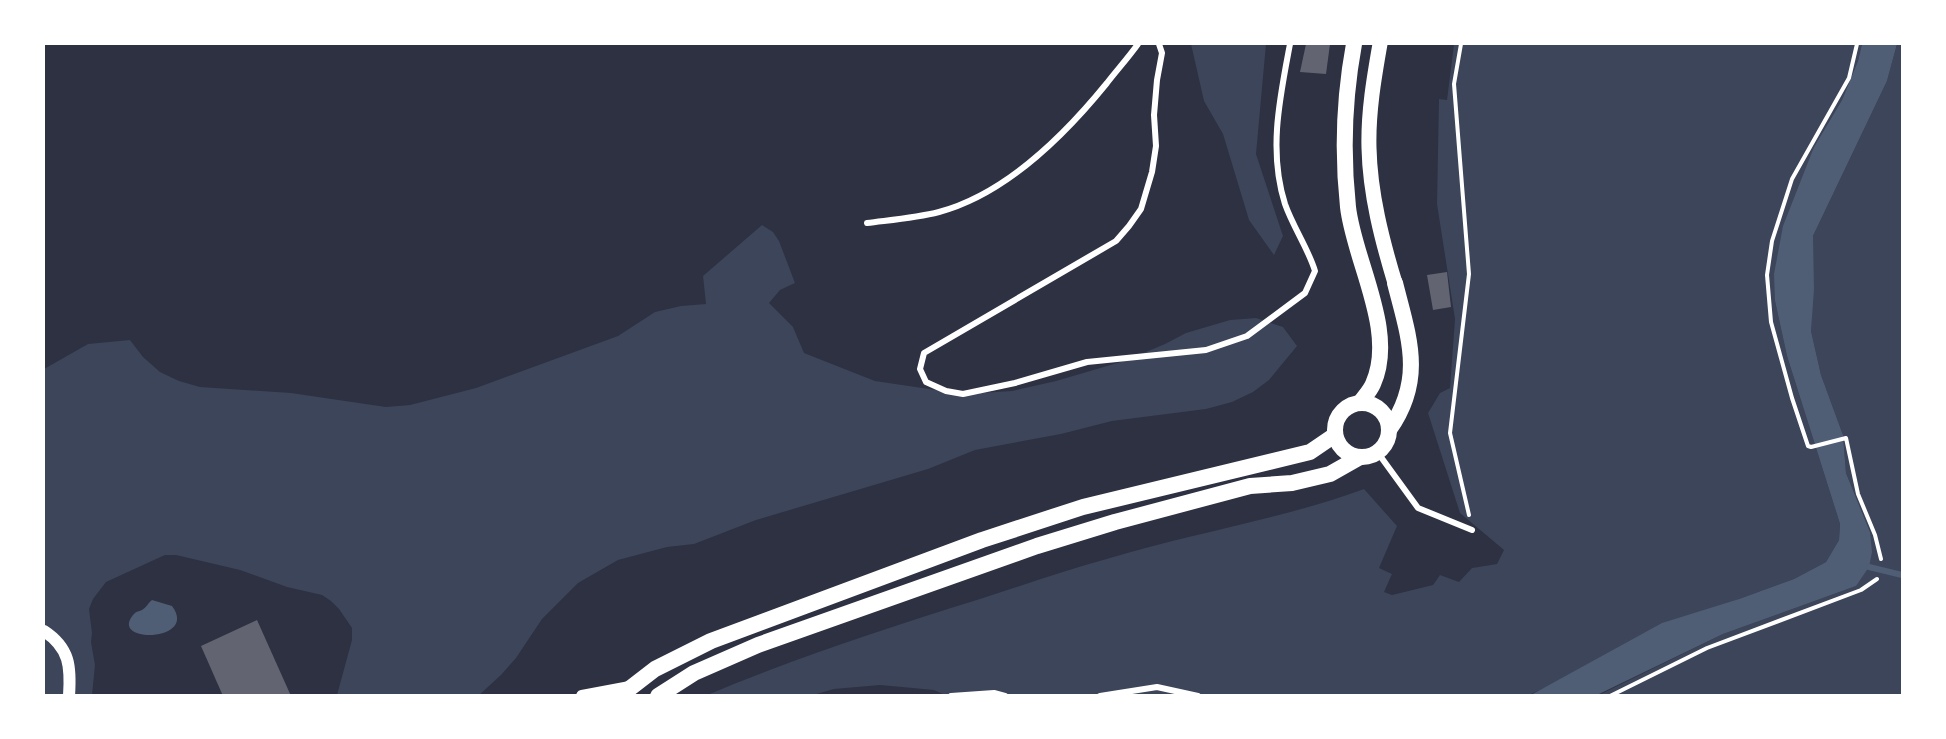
<svg xmlns="http://www.w3.org/2000/svg" width="1946" height="739" font-family="'Noto Serif',serif">
  <style>
    .green { fill: #3c4559 }
    .water { fill: #4f5d75 }
    .lines { fill: none; stroke-linecap: round; stroke-linejoin: round }
    .stream { stroke: #4f5d75; stroke-width: 6 }
    .building { fill: #626471 }
    .path { stroke: #fff; stroke-width: 4 }
    .minor { stroke: #fff; stroke-width: 6 }
    .secondary { stroke: #fff; stroke-width: 12 }
    .primary { stroke: #fff; stroke-width: 15 }
    .trunk { stroke: #fff; stroke-width: 16 }
  </style>
  <rect width="100%" height="100%" fill="#2d3142"/>
  <!-- green -->
  <g class="green">
    <path d="M 1191,44 L 1266,44 L 1256,154 L 1283,236 L 1274,255 L 1249,220 L 1223,134 L 1204,101 Z"/>
    <path d="M 1454,44 L 1862,44 L 1858,61 L 1842,100 L 1814,147 L 1775,301 L 1787,356 L 1840,524 L 1839,540 L 1826,562 L 1794,579 L 1739,599 L 1529,695 L 947,696 L 934,690 L 880,685 L 834,689 L 813,695 L 705,696 C 795,658 887,628 980,599 C 1023,585 1066,570 1110,558 C 1194,533 1282,519 1364,489 L 1397,526 L 1379,568 L 1392,574 L 1384,592 L 1392,595 L 1433,585 L 1440,575 L 1459,582 L 1472,568 L 1497,564 L 1504,550 L 1460,513 L 1428,413 L 1440,393 L 1450,388 L 1455,319 L 1437,204 L 1439,99 L 1447,100 Z"/>
    <path d="M 1897,44 L 1902,44 L 1902,695 L 1597,696 L 1723,634 L 1856,586 L 1870,532 L 1846,473 L 1843,435 L 1821,375 L 1811,331 L 1813,236 L 1887,81 Z"/>
    <path d="M 762,225 L 773,232 L 779,241 L 795,283 L 780,290 L 769,303 L 793,327 L 804,353 L 875,381 L 963,394 L 1012,391 L 1056,381 L 1124,361 L 1165,344 L 1186,333 L 1230,320 L 1256,318 L 1283,327 L 1297,346 L 1269,380 L 1253,392 L 1232,402 L 1206,409 L 1112,421 L 1061,434 L 975,450 L 928,469 L 756,520 L 694,544 L 667,547 L 618,560 L 578,583 L 542,619 L 516,658 L 501,675 L 478,696 L 337,695 L 352,640 L 352,628 L 339,609 L 331,601 L 322,595 L 287,587 L 240,570 L 176,555 L 165,555 L 106,582 L 93,599 L 89,609 L 92,633 L 91,642 L 95,665 L 92,695 L 44,695 L 44,369 L 88,344 L 130,340 L 143,357 L 160,372 L 179,381 L 200,387 L 291,393 L 386,407 L 410,405 L 476,388 L 618,336 L 655,312 L 681,306 L 706,304 L 703,276 Z"/>
  </g>
  <!-- water -->
  <g class="water">
    <path d="M 1862,44 L 1897,44 L 1887,81 L 1813,236 L 1814,289 L 1811,331 L 1821,375 L 1843,435 L 1846,473 L 1870,532 L 1872,552 L 1869,567 L 1856,586 L 1723,634 L 1597,695 L 1529,696 L 1662,623 L 1739,599 L 1794,579 L 1826,562 L 1839,540 L 1840,524 L 1787,356 L 1775,301 L 1774,274 L 1783,226 L 1814,147 L 1842,100 L 1858,61 Z"/>
    <path d="M 152,600 L 172,606 C 199,642 109,644 133,615 C 138,610 136,613 142,610 C 146,608 148,603 152,600 Z"/>
  </g>
  <g class="lines">
    <!-- stream -->
    <path class="stream" d="M 1869,567 L 1902,575"/>
  </g>
  <!-- building -->
  <g class="building">
    <path d="M 1306,44 L 1330,44 L 1326,74 L 1300,72 Z"/>
    <path d="M 1447,272 L 1451,307 L 1433,310 L 1427,275 Z"/>
    <path d="M 257,620 L 291,696 L 223,696 L 201,646 Z"/>
  </g>
  <g class="lines">
    <!-- path -->
    <g class="path">
      <path d="M 1461,44 L 1454,84 L 1469,274 L 1450,433 L 1469,515"/>
      <path d="M 1857,44 L 1849,78 L 1792,179 L 1772,241 L 1767,275 L 1771,322 L 1792,398 L 1808,446 L 1811,447 L 1846,438 L 1858,494 L 1875,535 L 1881,559"/>
      <path d="M 1610,696 L 1707,648 L 1861,590 L 1877,579"/>
    </g>
    <!-- minor -->
    <g class="minor">
      <path d="M 1159,44 L 1162,53 L 1157,80 L 1154,115 L 1156,146 L 1152,172 L 1141,209 L 1129,226 L 1116,241 L 924,353 L 920,369 L 926,382 L 946,391 L 963,394 L 1015,383 L 1087,362 L 1206,350 L 1247,336 L 1305,293 L 1315,271 C 1308,248 1293,227 1285,204 C 1268,151 1280,97 1290,44"/>
      <path d="M 867,223 C 890,220 916,218 939,212 C 1006,194 1064,136 1107,83 C 1117,70 1128,58 1138,44"/>
      <path d="M 1378,453 L 1418,508 L 1472,530"/>
      <path d="M 951,696 L 994,693 L 1005,696"/>
      <path d="M 1100,696 L 1157,687 L 1198,696"/>
    </g>
    <!-- secondary -->
    <g class="secondary">
      <path d="M 44,631 C 70,648 71,667 69,696"/>
      <path d="M 582,696 L 630,687"/>
    </g>
    <!-- primary -->
    <path class="primary" d="M 1380,44 C 1374,78 1368,113 1369,148 C 1370,194 1382,240 1395,283"/>
    <!-- trunk -->
    <g class="trunk">
      <path d="M 1354,44 C 1344,98 1342,151 1348,207 C 1354,261 1397,331 1373,384 C 1370,391 1364,397 1360,403"/>
      <circle cx="1362" cy="430" r="27"/>
      <path d="M 1389,430 C 1425,379 1409,338 1395,283"/>
      <path d="M 620,696 L 655,669 L 711,641 L 982,540 L 1083,507 L 1310,452 L 1335,435"/>
      <path d="M 658,696 L 694,673 L 758,645 L 1037,546 L 1115,522 L 1250,486 L 1292,483 L 1330,474 L 1360,457"/>
    </g>
  </g>
  <!-- border -->
  <rect width="1946" height="739" fill="none" stroke="#ffffff" stroke-width="90"/>
</svg>
